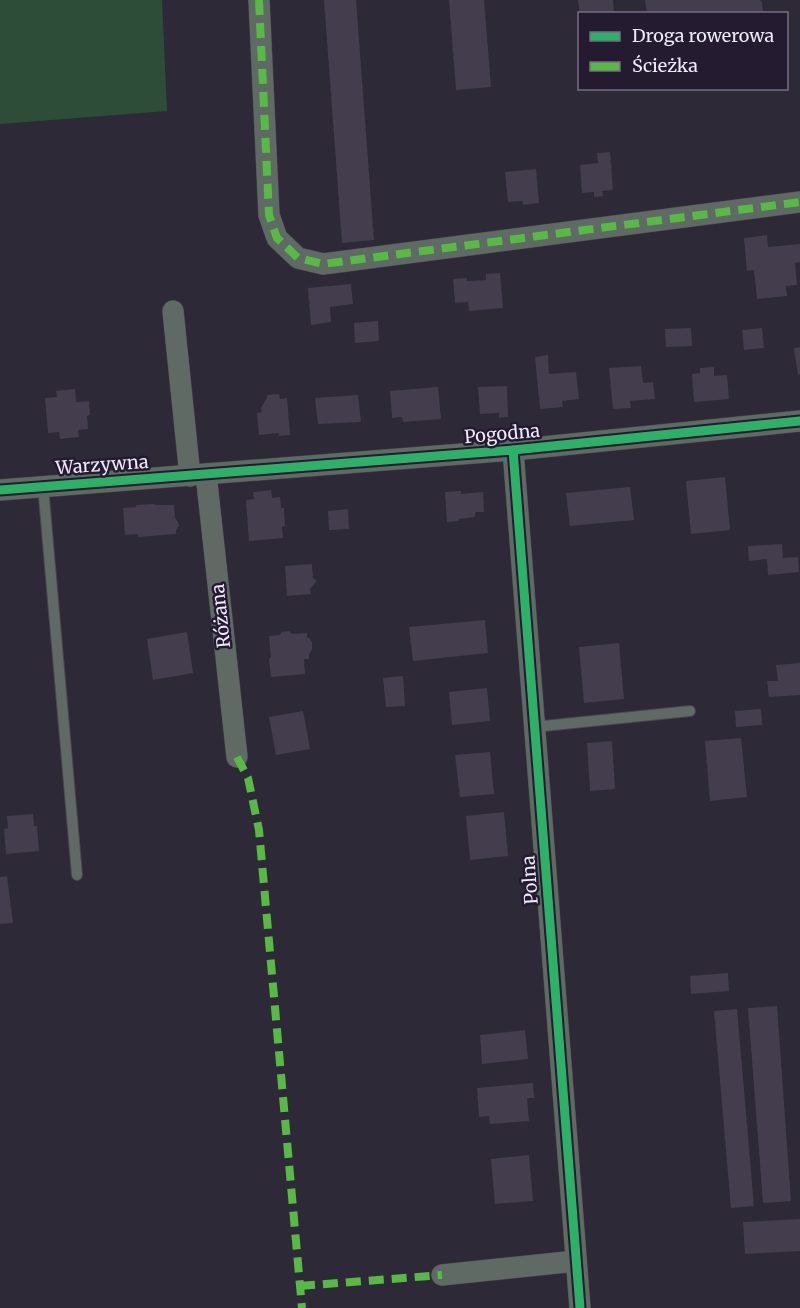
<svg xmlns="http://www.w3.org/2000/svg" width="800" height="1308" font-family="Merriweather,serif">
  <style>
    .pitch { fill: #2e4d39 }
    .building { fill: #433d4d }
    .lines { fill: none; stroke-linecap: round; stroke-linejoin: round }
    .lane-casing { stroke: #4a4550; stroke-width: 12 }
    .street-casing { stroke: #4a4550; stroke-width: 22 }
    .lane { stroke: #5e6a63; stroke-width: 10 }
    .street { stroke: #5e6a63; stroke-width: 21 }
    .quiet { stroke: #58b947; stroke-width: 8; stroke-dasharray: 15 8; stroke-linecap: butt }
    .cycleway-casing { stroke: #241b31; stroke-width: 13 }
    .cycleway { stroke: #2db169; stroke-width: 9 }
    .labels { text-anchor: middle; stroke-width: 5; stroke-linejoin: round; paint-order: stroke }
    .street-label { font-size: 18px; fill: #efeaf9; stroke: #241b31 }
  </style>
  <rect width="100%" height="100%" fill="#2e2936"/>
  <!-- pitch -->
  <path class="pitch" d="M 0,0 L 162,0 L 167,111 L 0,124 Z"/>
  <!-- building -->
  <g class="building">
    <path d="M 324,0 L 356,0 L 374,240 L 342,243 Z"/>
    <path d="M 449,0 L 484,0 L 491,87 L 456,90 Z"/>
    <path d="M 578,0 L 613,0 L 614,14 L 580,14 Z"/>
    <path d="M 645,0 L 759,0 L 762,2 L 763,14 L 647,14 Z"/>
    <path d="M 610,152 L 613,190 L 602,191 L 603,196 L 594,197 L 594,192 L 582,193 L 580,165 L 598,163 L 597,153 Z"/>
    <path d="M 536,169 L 539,203 L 523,205 L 522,201 L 508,202 L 505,172 Z"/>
    <path d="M 767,235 L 768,247 L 800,244 L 800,262 L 795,263 L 797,285 L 786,286 L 787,296 L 757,299 L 754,270 L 747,271 L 744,238 Z"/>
    <path d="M 500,273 L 503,308 L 469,311 L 468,302 L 455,303 L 453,279 L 467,278 L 467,281 L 486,280 L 486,274 Z"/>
    <path d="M 351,284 L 353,304 L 330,307 L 331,322 L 311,325 L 308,288 Z"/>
    <path d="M 378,321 L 379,341 L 355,343 L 354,323 Z"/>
    <path d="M 691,328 L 692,346 L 666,347 L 665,329 Z"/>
    <path d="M 762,328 L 764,348 L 744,350 L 742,330 Z"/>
    <path d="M 800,347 L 800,374 L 798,375 L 794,348 Z"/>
    <path d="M 548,355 L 549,374 L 576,372 L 579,399 L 562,401 L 563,407 L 540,409 L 535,357 Z"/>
    <path d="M 641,366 L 643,383 L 653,382 L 655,399 L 630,401 L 631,408 L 613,409 L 609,368 Z"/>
    <path d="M 714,367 L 714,376 L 727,375 L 729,399 L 694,402 L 692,374 L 700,373 L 700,368 Z"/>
    <path d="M 507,386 L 508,417 L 499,418 L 499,413 L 480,414 L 478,387 Z"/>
    <path d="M 438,387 L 441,419 L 403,422 L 402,417 L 392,418 L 390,391 Z"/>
    <path d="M 75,389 L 76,402 L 89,401 L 90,415 L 87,416 L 88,429 L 78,430 L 79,437 L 60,439 L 59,432 L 48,433 L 45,398 L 57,397 L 56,391 Z"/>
    <path d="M 279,394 L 280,399 L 287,398 L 290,435 L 279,436 L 278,433 L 259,435 L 257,413 L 262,412 L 261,408 L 267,398 L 267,395 Z"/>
    <path d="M 358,395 L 361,422 L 318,424 L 315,398 Z"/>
    <path d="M 725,477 L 730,530 L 691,534 L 686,481 Z"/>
    <path d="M 630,487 L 634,520 L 570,526 L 566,493 Z"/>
    <path d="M 271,490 L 272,498 L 280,497 L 281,508 L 284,508 L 285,526 L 282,527 L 283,538 L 249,541 L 246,500 L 254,499 L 253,492 Z"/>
    <path d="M 461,491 L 461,494 L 483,492 L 484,512 L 475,512 L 475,517 L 459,519 L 459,521 L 447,522 L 445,492 Z"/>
    <path d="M 155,504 L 155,505 L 174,505 L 175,518 L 178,522 L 179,526 L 176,530 L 176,534 L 138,537 L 138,534 L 125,535 L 123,508 L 136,507 L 136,505 Z"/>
    <path d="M 348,509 L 349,529 L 329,530 L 328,511 Z"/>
    <path d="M 782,544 L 783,558 L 798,557 L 799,572 L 768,575 L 767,559 L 749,561 L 748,546 Z"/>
    <path d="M 312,564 L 313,578 L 317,581 L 310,589 L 311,594 L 287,596 L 285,566 Z"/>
    <path d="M 485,620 L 488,653 L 413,661 L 409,627 Z"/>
    <path d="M 289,631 L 292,634 L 307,633 L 307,638 L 309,638 L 312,642 L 312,649 L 310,653 L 309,653 L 309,659 L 304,659 L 305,674 L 271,677 L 269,658 L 271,658 L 269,636 L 280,635 L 282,632 Z"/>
    <path d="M 187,632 L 193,673 L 153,680 L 147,639 Z"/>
    <path d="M 619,643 L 624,699 L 584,703 L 579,647 Z"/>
    <path d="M 800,663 L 800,695 L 769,697 L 767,681 L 778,681 L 776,665 Z"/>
    <path d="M 403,676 L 405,706 L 386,707 L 383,678 Z"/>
    <path d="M 487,688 L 490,721 L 452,725 L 449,692 Z"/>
    <path d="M 761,709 L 762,725 L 736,727 L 735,711 Z"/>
    <path d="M 303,711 L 310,749 L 276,755 L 269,717 Z"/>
    <path d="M 741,738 L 747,797 L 710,801 L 705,741 Z"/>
    <path d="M 612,741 L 615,789 L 590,791 L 587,743 Z"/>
    <path d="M 490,752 L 494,794 L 460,797 L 455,755 Z"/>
    <path d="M 504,812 L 508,856 L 470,860 L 466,816 Z"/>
    <path d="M 33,814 L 34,826 L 37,826 L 39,851 L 6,854 L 4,829 L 8,828 L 7,816 Z"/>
    <path d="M 7,876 L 13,923 L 0,924 L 0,877 Z"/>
    <path d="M 728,973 L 729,991 L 691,994 L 690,976 Z"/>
    <path d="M 777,1006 L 791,1201 L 763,1203 L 748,1008 Z"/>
    <path d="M 737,1009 L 754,1206 L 731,1208 L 714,1011 Z"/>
    <path d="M 525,1030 L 528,1059 L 482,1064 L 480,1035 Z"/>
    <path d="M 533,1083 L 534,1098 L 527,1098 L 529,1121 L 490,1124 L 489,1116 L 479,1117 L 477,1088 Z"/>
    <path d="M 529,1155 L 533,1201 L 495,1204 L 491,1159 Z"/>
    <path d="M 800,1219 L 800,1251 L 745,1254 L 743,1222 Z"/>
  </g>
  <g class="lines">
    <defs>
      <g id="lane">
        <path d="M 43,486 L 77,875"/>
        <path d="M 534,727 L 690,711"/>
      </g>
      <g id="street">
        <path d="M 259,0 L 269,215 L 277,238 L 298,258 L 323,264 L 800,202"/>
        <path d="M 173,311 L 190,476"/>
        <path d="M 513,450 L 580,1308"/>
        <path d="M 206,474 L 237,757"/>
        <path d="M 0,490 L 513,450 L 800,421"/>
        <path d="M 442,1275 L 576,1261"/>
      </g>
    </defs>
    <!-- lane casing -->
    <use href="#lane" class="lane-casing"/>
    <!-- street casing -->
    <use href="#street" class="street-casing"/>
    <!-- lane -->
    <use href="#lane" class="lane"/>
    <!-- street -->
    <use href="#street" class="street"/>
    <!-- quiet -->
    <g class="quiet">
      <path d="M 259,0 L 269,215 L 277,238 L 298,258 L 323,264 L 800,202"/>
      <path d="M 237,757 L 248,778 L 259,830 L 302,1308"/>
      <path d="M 300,1286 L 442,1275"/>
    </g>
    <defs>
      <g id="cycleway">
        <path d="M 513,450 L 580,1308"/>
        <path d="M 0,490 L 513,450 L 800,421"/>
      </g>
    </defs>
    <!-- cycleway casing -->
    <use href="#cycleway" class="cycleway-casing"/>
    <!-- cycleway -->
    <use href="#cycleway" class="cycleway"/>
  </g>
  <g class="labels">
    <!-- street labels -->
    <g class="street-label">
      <text transform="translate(502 434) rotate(-5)" y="6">Pogodna</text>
      <text transform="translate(102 465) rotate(-4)" y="6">Warzywna</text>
      <text transform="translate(221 616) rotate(-96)" y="6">Różana</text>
      <text transform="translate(530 880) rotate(-94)" y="6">Polna</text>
    </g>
  </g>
  <!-- legend -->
  <rect x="578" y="12" width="210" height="78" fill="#241b31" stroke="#756e81" stroke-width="1.5"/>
  <rect x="590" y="32" width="30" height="9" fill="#2db169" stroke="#756e81" stroke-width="1.5"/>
  <text x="632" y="42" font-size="18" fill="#efeaf9">Droga rowerowa</text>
  <rect x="590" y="62" width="30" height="9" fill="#58b947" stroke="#756e81" stroke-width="1.5"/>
  <text x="632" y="72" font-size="18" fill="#efeaf9">Ścieżka</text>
</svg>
